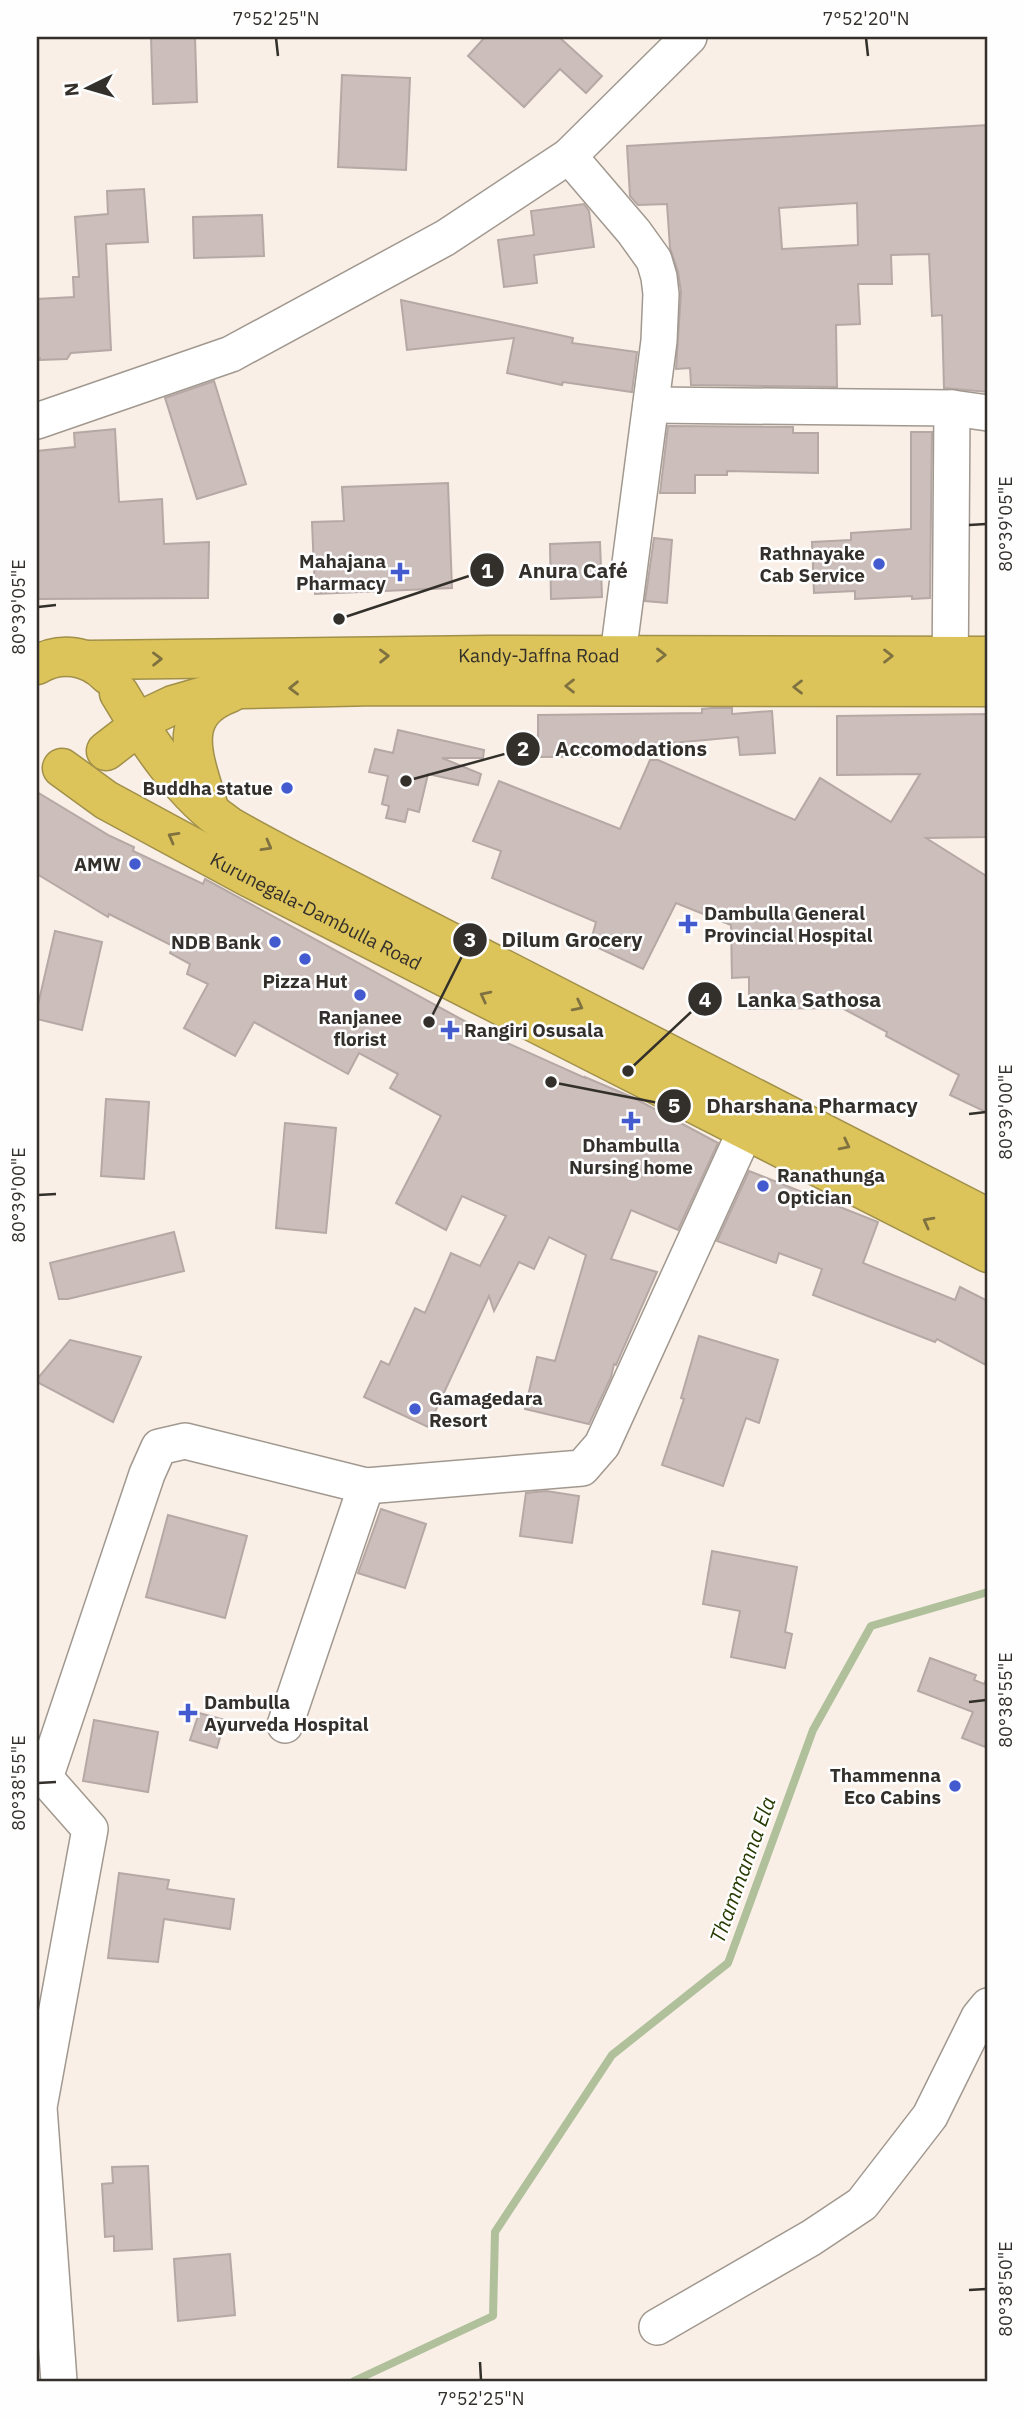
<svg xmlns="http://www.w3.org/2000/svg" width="1025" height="2418" font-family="'IBM Plex Sans',sans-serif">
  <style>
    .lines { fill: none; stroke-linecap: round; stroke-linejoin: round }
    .stream { stroke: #afc09b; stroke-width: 8 }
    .building { fill: #ccbebb; stroke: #b5a8a5; stroke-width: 2; fill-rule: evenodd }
    .minor-casing { stroke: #a1988f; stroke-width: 38 }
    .highway-casing { stroke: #a1904a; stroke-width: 41 }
    .minor { stroke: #fff; stroke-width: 35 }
    .highway { stroke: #dcc45a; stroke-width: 38 }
    .oneway { stroke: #7f7240 }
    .ticks { fill: none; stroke: #332f2b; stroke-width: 2.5 }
    .poi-dot { fill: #445bcf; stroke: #fefefe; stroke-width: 2.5 }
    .labels { text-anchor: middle; stroke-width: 5; stroke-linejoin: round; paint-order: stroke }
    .poi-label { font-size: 19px; font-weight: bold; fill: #332f2b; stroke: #fefefe; text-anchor: end }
    .street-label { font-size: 19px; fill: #332f2b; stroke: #fefefe }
    .water-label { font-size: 21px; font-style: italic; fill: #263a00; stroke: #fefefe }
    .leader { fill: none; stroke: #332f2b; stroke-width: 2.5 }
    .callout-dot { fill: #332f2b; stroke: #fefefe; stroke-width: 2.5 }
    .mark-label { font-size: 21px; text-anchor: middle; font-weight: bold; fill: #fff }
    .callout-label { font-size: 21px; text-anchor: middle; font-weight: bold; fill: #332f2b; stroke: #fefefe; stroke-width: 5; stroke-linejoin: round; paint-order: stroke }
    .neatline { fill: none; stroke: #332f2b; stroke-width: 2.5 }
    .ticks-label { font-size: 18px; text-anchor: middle; fill: #332f2b }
  </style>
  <rect width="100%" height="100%" fill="#f9efe6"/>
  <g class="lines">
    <!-- stream -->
    <path class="stream" d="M 354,2381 L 493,2316 L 495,2232 L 612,2055 L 728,1963 L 813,1730 L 871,1626 L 988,1592"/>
  </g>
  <!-- building -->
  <g class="building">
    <path d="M 151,37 L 195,37 L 197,102 L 153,104 Z"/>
    <path d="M 485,37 L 559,37 L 602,76 L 586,93 L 560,69 L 524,107 L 468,56 Z"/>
    <path d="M 342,75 L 410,78 L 406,170 L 338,167 Z"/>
    <path d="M 988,125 L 988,392 L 944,388 L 942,315 L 932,316 L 929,254 L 891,255 L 892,284 L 858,284 L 860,324 L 836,325 L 837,387 L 691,385 L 690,368 L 676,369 L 681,292 L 678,272 L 670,248 L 667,204 L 638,205 L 630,196 L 627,146 ZM 857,203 L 858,245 L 782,249 L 779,208 Z"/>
    <path d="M 144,189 L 148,242 L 106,244 L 111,350 L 71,353 L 67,359 L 40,360 L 40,358 L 37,358 L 37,299 L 74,297 L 73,277 L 79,277 L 75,217 L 108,214 L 107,191 Z"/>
    <path d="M 584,204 L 589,211 L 594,247 L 534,255 L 537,283 L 504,287 L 498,240 L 534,235 L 531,211 Z"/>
    <path d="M 262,215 L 264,256 L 194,258 L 193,217 Z"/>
    <path d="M 401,300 L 573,338 L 572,343 L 637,352 L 632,392 L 563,382 L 562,385 L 507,373 L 514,338 L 407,350 Z"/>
    <path d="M 214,381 L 246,484 L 197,499 L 165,398 Z"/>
    <path d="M 668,426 L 793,427 L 793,433 L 818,433 L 818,473 L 727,471 L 727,475 L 695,475 L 695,493 L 660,493 Z"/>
    <path d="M 115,429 L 119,502 L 162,499 L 164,544 L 209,542 L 208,598 L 37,599 L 37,451 L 75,447 L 74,433 Z"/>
    <path d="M 911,432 L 932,432 L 930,598 L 912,599 L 912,596 L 855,599 L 855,591 L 814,593 L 812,542 L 851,540 L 851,533 L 911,529 Z"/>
    <path d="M 448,483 L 452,588 L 315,594 L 312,522 L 344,521 L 342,487 Z"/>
    <path d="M 654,538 L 672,540 L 667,603 L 645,601 Z"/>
    <path d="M 600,542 L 602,597 L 551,599 L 550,544 Z"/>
    <path d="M 712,708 L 732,708 L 732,714 L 772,711 L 775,753 L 740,755 L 738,737 L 628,747 L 649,756 L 538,757 L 538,715 L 702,713 L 702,709 Z"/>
    <path d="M 988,714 L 988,837 L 926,838 L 988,877 L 988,1113 L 950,1095 L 959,1075 L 886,1036 L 887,1032 L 842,1008 L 749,1009 L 749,977 L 732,978 L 731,925 L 676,903 L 643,969 L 590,944 L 596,922 L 492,878 L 501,851 L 473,841 L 499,781 L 620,829 L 650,760 L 658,760 L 795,820 L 820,778 L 891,822 L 920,774 L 837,775 L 837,716 Z"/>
    <path d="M 398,730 L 484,750 L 483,758 L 442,758 L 481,774 L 478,785 L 428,774 L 419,812 L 408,809 L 405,822 L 386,818 L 389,806 L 382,804 L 388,776 L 369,772 L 375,749 L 393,753 Z"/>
    <path d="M 37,792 L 110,836 L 134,847 L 133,851 L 203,884 L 205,879 L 492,1036 L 585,1078 L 585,1077 L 634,1098 L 718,1143 L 678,1230 L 631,1210 L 611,1259 L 657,1272 L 616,1365 L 614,1364 L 611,1377 L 589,1424 L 525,1409 L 537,1357 L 555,1361 L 586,1255 L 549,1237 L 534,1269 L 519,1262 L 494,1311 L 489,1296 L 428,1427 L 364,1397 L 381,1361 L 389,1365 L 415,1308 L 425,1313 L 451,1253 L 480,1266 L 506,1216 L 462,1196 L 446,1230 L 396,1203 L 441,1116 L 390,1088 L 398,1074 L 359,1053 L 348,1074 L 254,1022 L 235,1056 L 184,1028 L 208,984 L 187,974 L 190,964 L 170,953 L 173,946 L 109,914 L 108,917 L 37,874 Z"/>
    <path d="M 55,931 L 102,942 L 82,1030 L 37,1019 L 37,1009 Z"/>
    <path d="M 106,1099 L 149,1102 L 144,1179 L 101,1176 Z"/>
    <path d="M 285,1123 L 336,1128 L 326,1233 L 276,1228 Z"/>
    <path d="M 749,1171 L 878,1222 L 863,1263 L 955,1300 L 960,1287 L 988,1301 L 988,1366 L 937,1339 L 935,1342 L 813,1295 L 822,1269 L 779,1253 L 776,1263 L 717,1241 Z"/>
    <path d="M 174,1232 L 184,1271 L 68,1299 L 59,1299 L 50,1263 Z"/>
    <path d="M 699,1336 L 778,1360 L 759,1423 L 746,1418 L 723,1486 L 662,1465 L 684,1399 L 681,1398 Z"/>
    <path d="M 70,1340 L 141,1357 L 113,1422 L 37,1382 L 37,1379 Z"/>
    <path d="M 546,1491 L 579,1496 L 572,1543 L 520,1536 L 526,1493 Z"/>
    <path d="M 381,1509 L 426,1524 L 405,1588 L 358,1573 Z"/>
    <path d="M 168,1515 L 247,1536 L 225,1618 L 146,1597 Z"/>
    <path d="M 712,1551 L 797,1567 L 785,1632 L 792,1634 L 785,1668 L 731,1657 L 740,1611 L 703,1604 Z"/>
    <path d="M 930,1658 L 976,1675 L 974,1680 L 984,1684 L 988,1676 L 988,1748 L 962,1738 L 973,1712 L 918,1691 Z"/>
    <path d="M 199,1713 L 225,1720 L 217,1748 L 190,1740 Z"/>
    <path d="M 94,1720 L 158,1732 L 148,1792 L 83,1781 Z"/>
    <path d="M 119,1873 L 169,1880 L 167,1889 L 234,1899 L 230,1929 L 164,1919 L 158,1962 L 108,1958 Z"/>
    <path d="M 148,2166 L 152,2249 L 114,2251 L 114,2236 L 105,2237 L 102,2184 L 113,2183 L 112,2167 Z"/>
    <path d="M 230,2254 L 235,2315 L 178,2321 L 174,2259 Z"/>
  </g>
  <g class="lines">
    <defs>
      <g id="minor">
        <path d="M 569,156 L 634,232 L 654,260 L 659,277 L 661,294 L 659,341 L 618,655"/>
        <path d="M 651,405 L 952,408 L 988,413"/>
        <path d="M 37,421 L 231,354 L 445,238 L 569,156 L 689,37"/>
        <path d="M 950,684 L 952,408"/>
        <path d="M 285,1725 L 366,1486"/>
        <path d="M 657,2327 L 811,2238 L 862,2204 L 930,2116 L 979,2017 L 988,2006"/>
        <path d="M 59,2381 L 39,2107 L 90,1829 L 45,1778 L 147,1474 L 159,1447 L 185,1441 L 366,1486 L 582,1468 L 602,1445 L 758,1103"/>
      </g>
      <g id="highway">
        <path id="s1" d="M 89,660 L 489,655 L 988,656"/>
        <path d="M 37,665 C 60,651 89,655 108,675"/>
        <path d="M 119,693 C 147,740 183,795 229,826 C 249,838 271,849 291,860 L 988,1218"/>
        <path d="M 106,751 L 154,714 L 173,705 L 218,692 L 242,689 L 377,686 L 988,687"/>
        <path id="s2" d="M 62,768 L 106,800 L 250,878 L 988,1253"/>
        <path d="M 208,805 C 195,761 173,714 230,693"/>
      </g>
    </defs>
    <!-- minor casing -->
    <use href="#minor" class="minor-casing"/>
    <!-- highway casing -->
    <use href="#highway" class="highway-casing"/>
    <!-- minor -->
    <use href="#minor" class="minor"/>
    <!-- highway -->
    <use href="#highway" class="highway"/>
  </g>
  <!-- one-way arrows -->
  <defs><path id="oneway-chevron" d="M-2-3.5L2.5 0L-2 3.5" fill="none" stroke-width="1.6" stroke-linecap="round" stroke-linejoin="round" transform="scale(1.75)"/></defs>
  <g class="oneway">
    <use href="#oneway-chevron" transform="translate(661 655)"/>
    <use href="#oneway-chevron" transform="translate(384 656) rotate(-1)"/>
    <use href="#oneway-chevron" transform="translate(888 656)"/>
    <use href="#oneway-chevron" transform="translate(157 659) rotate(-1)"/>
    <use href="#oneway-chevron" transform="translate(570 686) rotate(-180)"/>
    <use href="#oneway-chevron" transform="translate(798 687) rotate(-180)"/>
    <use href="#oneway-chevron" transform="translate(294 688) rotate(179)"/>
    <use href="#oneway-chevron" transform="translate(173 837) rotate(-151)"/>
    <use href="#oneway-chevron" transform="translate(267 846) rotate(29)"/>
    <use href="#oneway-chevron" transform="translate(485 996) rotate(-153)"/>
    <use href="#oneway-chevron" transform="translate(578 1006) rotate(27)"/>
    <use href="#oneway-chevron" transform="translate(845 1145) rotate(27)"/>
    <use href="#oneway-chevron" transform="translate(928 1222) rotate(-152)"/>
  </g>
  <!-- ticks -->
  <path class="ticks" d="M 276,38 L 278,56M 866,38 L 868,56M 969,525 L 986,524M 38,607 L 56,605M 969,1114 L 986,1112M 38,1195 L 56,1194M 969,1702 L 986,1700M 38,1783 L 56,1782M 969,2290 L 986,2289M 480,2362 L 481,2380"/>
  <!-- markers -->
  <g class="poi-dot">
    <circle cx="879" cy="564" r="7"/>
    <path d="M396.5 561.5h7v7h7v7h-7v7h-7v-7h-7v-7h7z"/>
    <circle cx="287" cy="788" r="7"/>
    <circle cx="135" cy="864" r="7"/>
    <path d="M684.5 913.5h7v7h7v7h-7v7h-7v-7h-7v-7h7z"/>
    <circle cx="275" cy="942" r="7"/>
    <circle cx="305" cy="959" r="7"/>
    <circle cx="360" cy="995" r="7"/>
    <path d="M446.5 1019.5h7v7h7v7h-7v7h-7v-7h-7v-7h7z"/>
    <path d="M627.5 1110.5h7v7h7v7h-7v7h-7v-7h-7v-7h7z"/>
    <circle cx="763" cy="1186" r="7"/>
    <circle cx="415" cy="1409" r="7"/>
    <path d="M184.5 1702.5h7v7h7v7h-7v7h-7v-7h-7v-7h7z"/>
    <circle cx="955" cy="1786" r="7"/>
  </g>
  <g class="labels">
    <!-- poi labels -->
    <g class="poi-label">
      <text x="865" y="560">Rathnayake<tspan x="865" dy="22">Cab Service</tspan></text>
      <text x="386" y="568">Mahajana<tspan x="386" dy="22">Pharmacy</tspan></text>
      <text x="273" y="795">Buddha statue</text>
      <text x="121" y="871">AMW</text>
      <text x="704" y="920" text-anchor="start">Dambulla General<tspan x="704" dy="22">Provincial Hospital</tspan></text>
      <text x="261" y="949">NDB Bank</text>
      <text x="305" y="988" text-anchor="middle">Pizza Hut</text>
      <text x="360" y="1024" text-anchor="middle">Ranjanee<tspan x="360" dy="22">florist</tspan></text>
      <text x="464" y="1037" text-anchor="start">Rangiri Osusala</text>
      <text x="631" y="1152" text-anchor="middle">Dhambulla<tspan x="631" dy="22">Nursing home</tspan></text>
      <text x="777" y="1182" text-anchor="start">Ranathunga<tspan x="777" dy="22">Optician</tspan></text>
      <text x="429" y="1405" text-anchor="start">Gamagedara<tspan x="429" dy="22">Resort</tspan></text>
      <text x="204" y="1709" text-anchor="start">Dambulla<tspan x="204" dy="22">Ayurveda Hospital</tspan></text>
      <text x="941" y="1782">Thammenna<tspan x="941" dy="22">Eco Cabins</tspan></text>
    </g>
    <!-- street labels -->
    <g class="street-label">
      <text dy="7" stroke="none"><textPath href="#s1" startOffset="450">Kandy-Jaffna Road</textPath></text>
      <text dy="7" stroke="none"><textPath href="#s2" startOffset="292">Kurunegala-Dambulla Road</textPath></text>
    </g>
    <!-- water labels -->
    <g class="water-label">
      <text transform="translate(743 1870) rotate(-70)" y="7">Thammanna Ela</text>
    </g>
  </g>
  <!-- callouts -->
  <path class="leader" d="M339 619L487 570M406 781L523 749M429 1022L470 940M628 1071L705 999M551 1082L674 1106"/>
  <g class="callout-dot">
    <circle cx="339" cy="619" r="7"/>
    <circle cx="406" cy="781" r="7"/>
    <circle cx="429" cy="1022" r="7"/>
    <circle cx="628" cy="1071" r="7"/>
    <circle cx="551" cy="1082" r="7"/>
    <circle cx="487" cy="570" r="18"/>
    <circle cx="523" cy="749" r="18"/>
    <circle cx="470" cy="940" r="18"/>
    <circle cx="705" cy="999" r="18"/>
    <circle cx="674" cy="1106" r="18"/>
  </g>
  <g class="mark-label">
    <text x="487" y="578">1</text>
    <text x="523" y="756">2</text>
    <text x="470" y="947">3</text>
    <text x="705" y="1007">4</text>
    <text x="674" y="1113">5</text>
  </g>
  <g class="callout-label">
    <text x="573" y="578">Anura Café</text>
    <text x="631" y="756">Accomodations</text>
    <text x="572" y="947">Dilum Grocery</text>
    <text x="809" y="1007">Lanka Sathosa</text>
    <text x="812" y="1113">Dharshana Pharmacy</text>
  </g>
  <!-- border -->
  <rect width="1025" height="2418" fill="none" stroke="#fefefe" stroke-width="77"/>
  <!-- north arrow -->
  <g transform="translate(88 88) rotate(265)" stroke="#fefefe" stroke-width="5" paint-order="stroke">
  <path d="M0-5L12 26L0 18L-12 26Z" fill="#332f2b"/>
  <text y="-10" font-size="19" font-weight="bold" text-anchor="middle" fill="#332f2b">N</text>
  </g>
  <rect x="38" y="38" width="948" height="2342" class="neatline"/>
  <g class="ticks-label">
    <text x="276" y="25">7°52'25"N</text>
    <text x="866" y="25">7°52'20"N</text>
    <text transform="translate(1006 524) rotate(-90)" y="6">80°39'05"E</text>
    <text transform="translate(19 607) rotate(-90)" y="6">80°39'05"E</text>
    <text transform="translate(1006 1112) rotate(-90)" y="6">80°39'00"E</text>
    <text transform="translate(19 1195) rotate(-90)" y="6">80°39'00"E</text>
    <text transform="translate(1006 1700) rotate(-90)" y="6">80°38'55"E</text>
    <text transform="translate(19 1783) rotate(-90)" y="6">80°38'55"E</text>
    <text transform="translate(1006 2289) rotate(-90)" y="6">80°38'50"E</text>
    <text x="481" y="2405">7°52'25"N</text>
  </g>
</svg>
